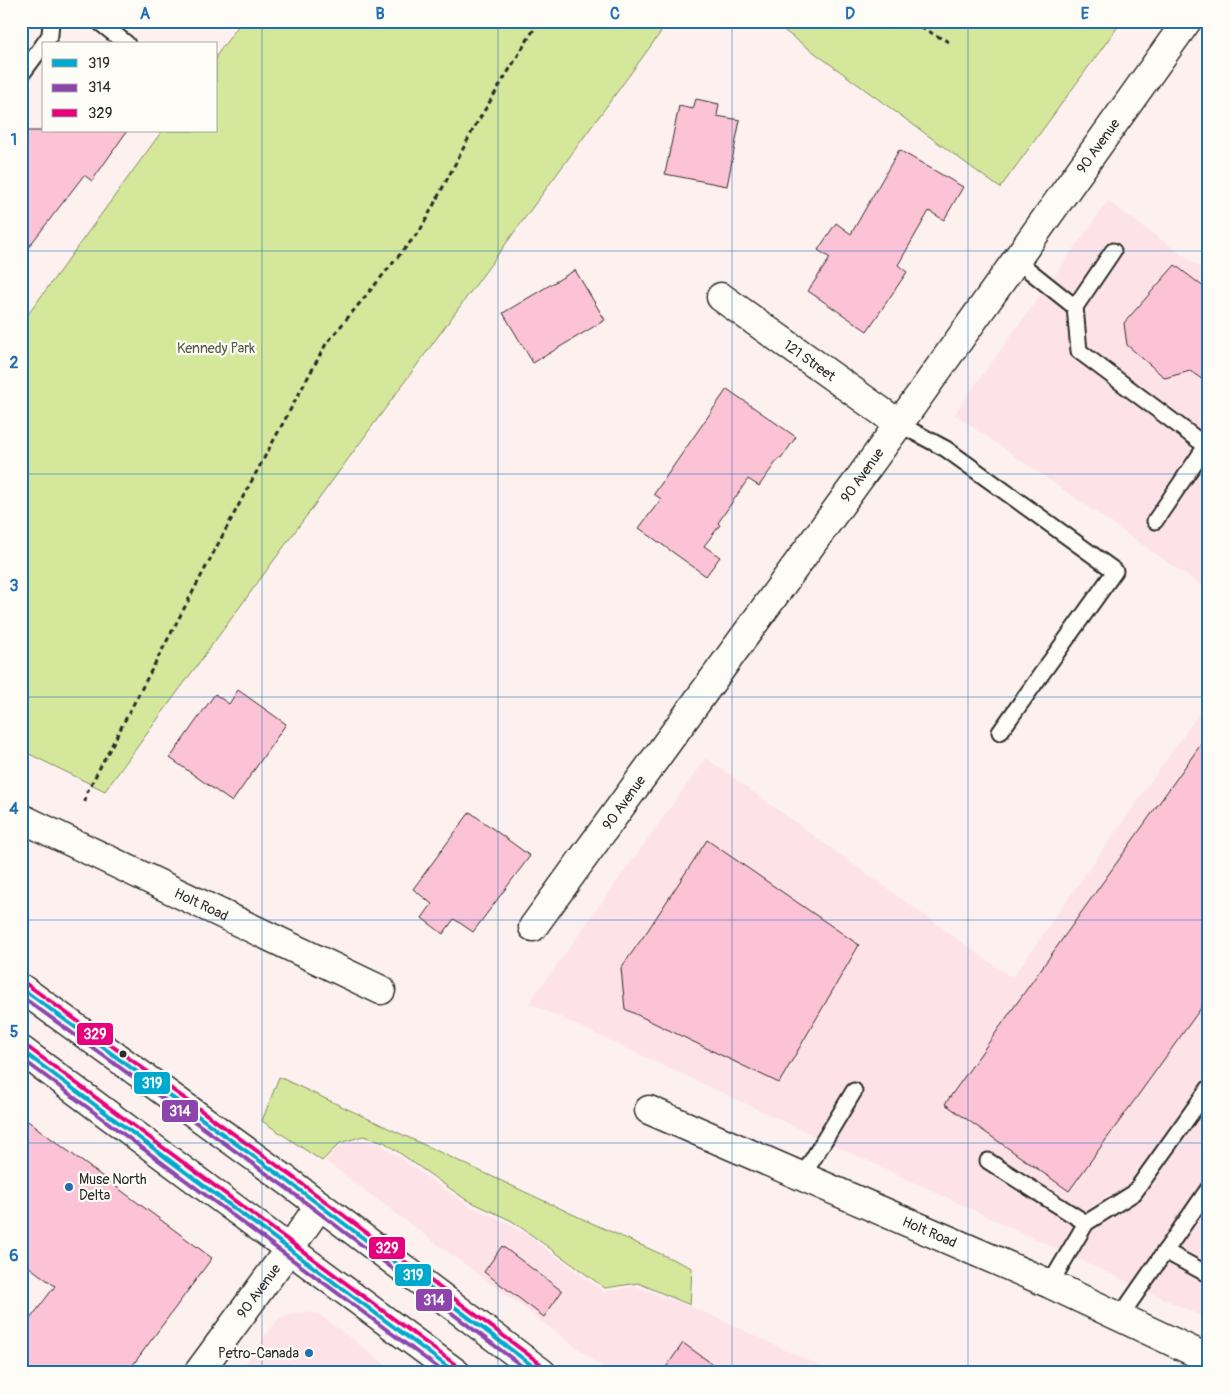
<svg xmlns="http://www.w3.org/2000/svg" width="1230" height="1394" font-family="Pangolin,sans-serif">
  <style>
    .built { fill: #fde3e8 }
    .green { fill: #d5e79b; stroke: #808963 }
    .building { fill: #fcc3d6; stroke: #2b2b2b }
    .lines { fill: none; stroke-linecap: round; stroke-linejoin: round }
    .lane-casing { stroke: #2b2b2b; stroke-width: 19 }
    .street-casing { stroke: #2b2b2b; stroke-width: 31 }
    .secondary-casing { stroke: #2b2b2b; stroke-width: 31 }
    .path { stroke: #2b2b2b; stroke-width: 3; stroke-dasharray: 5 4; stroke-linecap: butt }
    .lane { stroke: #fdfcf7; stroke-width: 15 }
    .street { stroke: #fdfcf7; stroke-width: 28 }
    .secondary { stroke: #fdfcf7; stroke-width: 28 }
    .bus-1-casing { stroke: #fdfcf7; stroke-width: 8 }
    .bus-2-casing { stroke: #fdfcf7; stroke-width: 8 }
    .bus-3-casing { stroke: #fdfcf7; stroke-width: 8 }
    .bus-1 { stroke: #00a9ce; stroke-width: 4 }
    .bus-2 { stroke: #8e44ad; stroke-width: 4 }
    .bus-3 { stroke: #e5007d; stroke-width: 4 }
    .grid { fill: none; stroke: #1f6fb2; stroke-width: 1; stroke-opacity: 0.55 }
    .bus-dot { fill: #2b2b2b; stroke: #fdfcf7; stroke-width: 2 }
    .poi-dot { fill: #1f6fb2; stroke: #fdfcf7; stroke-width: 2 }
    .labels { text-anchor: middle; stroke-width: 4.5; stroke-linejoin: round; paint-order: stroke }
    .street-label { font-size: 14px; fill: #2b2b2b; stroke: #fdfcf7 }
    .park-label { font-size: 14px; fill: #565a47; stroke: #fdfcf7 }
    .poi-label { font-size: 14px; fill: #2b2b2b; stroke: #fdfcf7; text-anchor: start }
    .line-badge { stroke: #fdfcf7; stroke-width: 2 }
    .badge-label { font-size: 14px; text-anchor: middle; font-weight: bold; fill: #fff }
    .neatline { fill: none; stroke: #1f6fb2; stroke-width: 2 }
    .grid-label { font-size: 16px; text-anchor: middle; font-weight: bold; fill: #1f6fb2 }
  </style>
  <rect width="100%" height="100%" fill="#fdf1f0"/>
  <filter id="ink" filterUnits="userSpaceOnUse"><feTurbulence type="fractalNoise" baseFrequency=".02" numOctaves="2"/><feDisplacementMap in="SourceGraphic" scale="10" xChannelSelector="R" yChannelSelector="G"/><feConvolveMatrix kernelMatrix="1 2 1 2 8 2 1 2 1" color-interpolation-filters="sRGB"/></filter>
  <g filter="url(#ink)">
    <!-- built -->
    <g class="built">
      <path d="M 1108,201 L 1209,274 L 1209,591 L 954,414 Z"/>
      <path d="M 1209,699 L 1209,1320 L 529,1003 L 706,758 L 1012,978 Z"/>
      <path d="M 360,1139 L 380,1144 L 463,1202 L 508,1223 L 530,1237 L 604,1292 L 636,1286 L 709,1314 L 835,1373 L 611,1373 L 325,1161 L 338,1147 Z"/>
      <path d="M 300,1312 L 309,1312 L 320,1315 L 397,1373 L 238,1373 L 278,1319 L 289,1314 Z"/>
    </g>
    <!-- green -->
    <g class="green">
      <path d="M 242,21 L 669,21 L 105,791 L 21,750 L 21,324 L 162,131 L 216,131 L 216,56 Z"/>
      <path d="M 771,21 L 1122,21 L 1000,188 Z"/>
      <path d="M 279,1077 L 585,1220 L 692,1268 L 690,1305 L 638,1283 L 605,1288 L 512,1221 L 465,1199 L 384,1142 L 363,1136 L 340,1143 L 322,1161 L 262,1121 Z"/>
    </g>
    <!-- building -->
    <g class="building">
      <path d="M 696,99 L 719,104 L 717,116 L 740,120 L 727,186 L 665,174 L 679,106 L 693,109 Z"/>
      <path d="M 21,131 L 127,131 L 92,181 L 84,175 L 21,257 Z"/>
      <path d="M 899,150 L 963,187 L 944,220 L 929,211 L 898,265 L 907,272 L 867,331 L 808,291 L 830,258 L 818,250 L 836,223 L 851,234 Z"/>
      <path d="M 1175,265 L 1209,291 L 1209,384 L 1190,371 L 1165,378 L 1127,345 L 1124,323 Z"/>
      <path d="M 575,270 L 605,320 L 533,363 L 503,313 Z"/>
      <path d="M 727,389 L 796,437 L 781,459 L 779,458 L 759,486 L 748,479 L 718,523 L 720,525 L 704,546 L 720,557 L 706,576 L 639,528 L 661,499 L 654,494 Z"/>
      <path d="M 238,690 L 286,724 L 232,802 L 170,758 L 215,694 L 229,704 Z"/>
      <path d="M 1209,733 L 1209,997 L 1069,1191 L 945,1104 Z"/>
      <path d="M 470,812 L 530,856 L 473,932 L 454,919 L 443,934 L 422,918 L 432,904 L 413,889 Z"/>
      <path d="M 707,840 L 859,945 L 779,1083 L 625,1009 L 621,968 L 648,930 Z"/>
      <path d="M 21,1116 L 212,1258 L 127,1373 L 21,1373 L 21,1331 L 55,1286 L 21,1261 Z"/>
      <path d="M 502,1246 L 562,1291 L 544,1317 L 484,1272 Z"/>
      <path d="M 683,1343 L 725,1373 L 662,1373 Z"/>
    </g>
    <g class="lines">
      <defs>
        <g id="lane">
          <path d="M 98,21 L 127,44"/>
          <path d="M 44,44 L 50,35 L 51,21"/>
          <path d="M 21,75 L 44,44"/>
          <path d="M 1016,260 L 1075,307 L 1079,351 L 1206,446 L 1155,521"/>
          <path d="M 1075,307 L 1113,251"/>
          <path d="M 899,424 L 946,449 L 1115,571 L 1000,732"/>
          <path d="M 988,1161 L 1086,1223"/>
          <path d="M 802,1177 L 854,1091"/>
          <path d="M 1165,1251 L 1209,1275"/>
          <path d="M 1050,1284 L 1086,1223 L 1134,1193 L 1209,1088"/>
          <path d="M 1119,1318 L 1209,1188"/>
        </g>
        <g id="street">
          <path id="s1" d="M 721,297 L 899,424"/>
          <path id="s2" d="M 21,818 L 381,990"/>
          <path id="s3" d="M 533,927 L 899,424 L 1187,21"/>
          <path id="s4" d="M 649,1110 L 1050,1284 L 1209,1359"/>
        </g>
        <g id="secondary">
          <path d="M 21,988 L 289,1182 L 542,1373"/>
          <path d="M 21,1050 L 456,1373"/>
          <path id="s5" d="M 198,1373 L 290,1248 L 319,1206"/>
        </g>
      </defs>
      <!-- lane casing -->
      <use href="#lane" class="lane-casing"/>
      <!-- street casing -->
      <use href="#street" class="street-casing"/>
      <!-- secondary casing -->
      <use href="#secondary" class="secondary-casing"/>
      <!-- path -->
      <g class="path">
        <path d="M 878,21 L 886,27 L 916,25 L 949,42"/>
        <path d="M 85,802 L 86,794 L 244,495 L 326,344 L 421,229 L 475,126 L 539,21"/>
      </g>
      <!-- lane -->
      <use href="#lane" class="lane"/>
      <!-- street -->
      <use href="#street" class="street"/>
      <!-- secondary -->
      <use href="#secondary" class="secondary"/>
      <defs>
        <g id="bus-1">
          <path d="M 21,988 L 289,1182 L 542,1373"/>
          <path d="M 21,1050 L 456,1373"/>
        </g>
        <g id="bus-2">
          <path d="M 21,996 L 285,1187 L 531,1373"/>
          <path d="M 21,1058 L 445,1373"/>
        </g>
        <g id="bus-3">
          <path d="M 25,983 L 293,1177 L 546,1368"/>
          <path d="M 25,1045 L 460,1368"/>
        </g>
      </defs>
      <!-- bus-1 casing -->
      <use href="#bus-1" class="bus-1-casing"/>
      <!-- bus-2 casing -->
      <use href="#bus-2" class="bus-2-casing"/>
      <!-- bus-3 casing -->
      <use href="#bus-3" class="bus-3-casing"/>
      <!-- bus-1 -->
      <use href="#bus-1" class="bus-1"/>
      <!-- bus-2 -->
      <use href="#bus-2" class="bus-2"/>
      <!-- bus-3 -->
      <use href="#bus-3" class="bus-3"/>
    </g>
  </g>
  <!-- grid -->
  <path class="grid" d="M 262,21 L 262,1373M 498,21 L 498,1373M 732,21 L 732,1373M 968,21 L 968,1373M 21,251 L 1209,251M 21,474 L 1209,474M 21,697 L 1209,697M 21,920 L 1209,920M 21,1143 L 1209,1143"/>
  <!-- markers -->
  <circle class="bus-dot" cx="123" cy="1054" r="4.5"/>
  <g class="poi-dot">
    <circle cx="69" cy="1187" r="5"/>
    <circle cx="309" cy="1353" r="5"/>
  </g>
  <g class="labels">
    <!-- street labels -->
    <g class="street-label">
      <text dy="5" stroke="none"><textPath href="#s3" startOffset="964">90 Avenue</textPath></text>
      <text dy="5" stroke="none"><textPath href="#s1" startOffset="109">121 Street</textPath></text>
      <text dy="5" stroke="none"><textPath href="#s3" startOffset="559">90 Avenue</textPath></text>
      <text dy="5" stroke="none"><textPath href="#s3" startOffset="154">90 Avenue</textPath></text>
      <text dy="5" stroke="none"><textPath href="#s2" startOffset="200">Holt Road</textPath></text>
      <text dy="5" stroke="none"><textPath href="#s4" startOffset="306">Holt Road</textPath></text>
      <text dy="5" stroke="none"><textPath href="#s5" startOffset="102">90 Avenue</textPath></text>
    </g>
    <!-- park labels -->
    <g class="park-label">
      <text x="216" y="353">Kennedy Park</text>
    </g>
    <!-- poi labels -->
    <g class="poi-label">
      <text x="79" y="1184">Muse North<tspan x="79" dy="16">Delta</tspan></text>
      <text x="299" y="1358" text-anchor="end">Petro-Canada</text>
    </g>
  </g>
  <g class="line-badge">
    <rect x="76" y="1022" width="38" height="24" rx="5" fill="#e5007d"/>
    <rect x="133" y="1071" width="38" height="24" rx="5" fill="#00a9ce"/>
    <rect x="161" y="1099" width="38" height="24" rx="5" fill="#8e44ad"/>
    <rect x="368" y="1236" width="38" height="24" rx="5" fill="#e5007d"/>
    <rect x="394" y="1263" width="38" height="24" rx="5" fill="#00a9ce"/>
    <rect x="415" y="1288" width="38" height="24" rx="5" fill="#8e44ad"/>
  </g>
  <g class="badge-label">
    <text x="95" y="1039">329</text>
    <text x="152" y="1088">319</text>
    <text x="180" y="1116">314</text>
    <text x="387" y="1253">329</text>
    <text x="413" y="1280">319</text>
    <text x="434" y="1305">314</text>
  </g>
  <!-- margin -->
  <rect width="1230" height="1394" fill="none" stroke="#fdfcf7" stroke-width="55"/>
  <!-- legend -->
  <rect x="42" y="42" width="175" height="90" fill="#fdfcf7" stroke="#a9a8a5"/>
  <rect x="52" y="59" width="25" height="8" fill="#00a9ce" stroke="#a9a8a5"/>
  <text x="88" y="68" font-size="15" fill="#2b2b2b">319</text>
  <rect x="52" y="84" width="25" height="8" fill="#8e44ad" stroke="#a9a8a5"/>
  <text x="88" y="92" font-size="15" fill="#2b2b2b">314</text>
  <rect x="52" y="109" width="25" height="8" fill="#e5007d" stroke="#a9a8a5"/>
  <text x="88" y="118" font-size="15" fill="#2b2b2b">329</text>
  <rect x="28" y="28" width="1174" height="1338" class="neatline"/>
  <g class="grid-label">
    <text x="145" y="19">A</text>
    <text x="380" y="19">B</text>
    <text x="615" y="19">C</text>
    <text x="850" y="19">D</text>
    <text x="1085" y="19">E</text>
    <text x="14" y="145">1</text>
    <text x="14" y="368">2</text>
    <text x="14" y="591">3</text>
    <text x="14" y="814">4</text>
    <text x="14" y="1037">5</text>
    <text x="14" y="1261">6</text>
  </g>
</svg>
